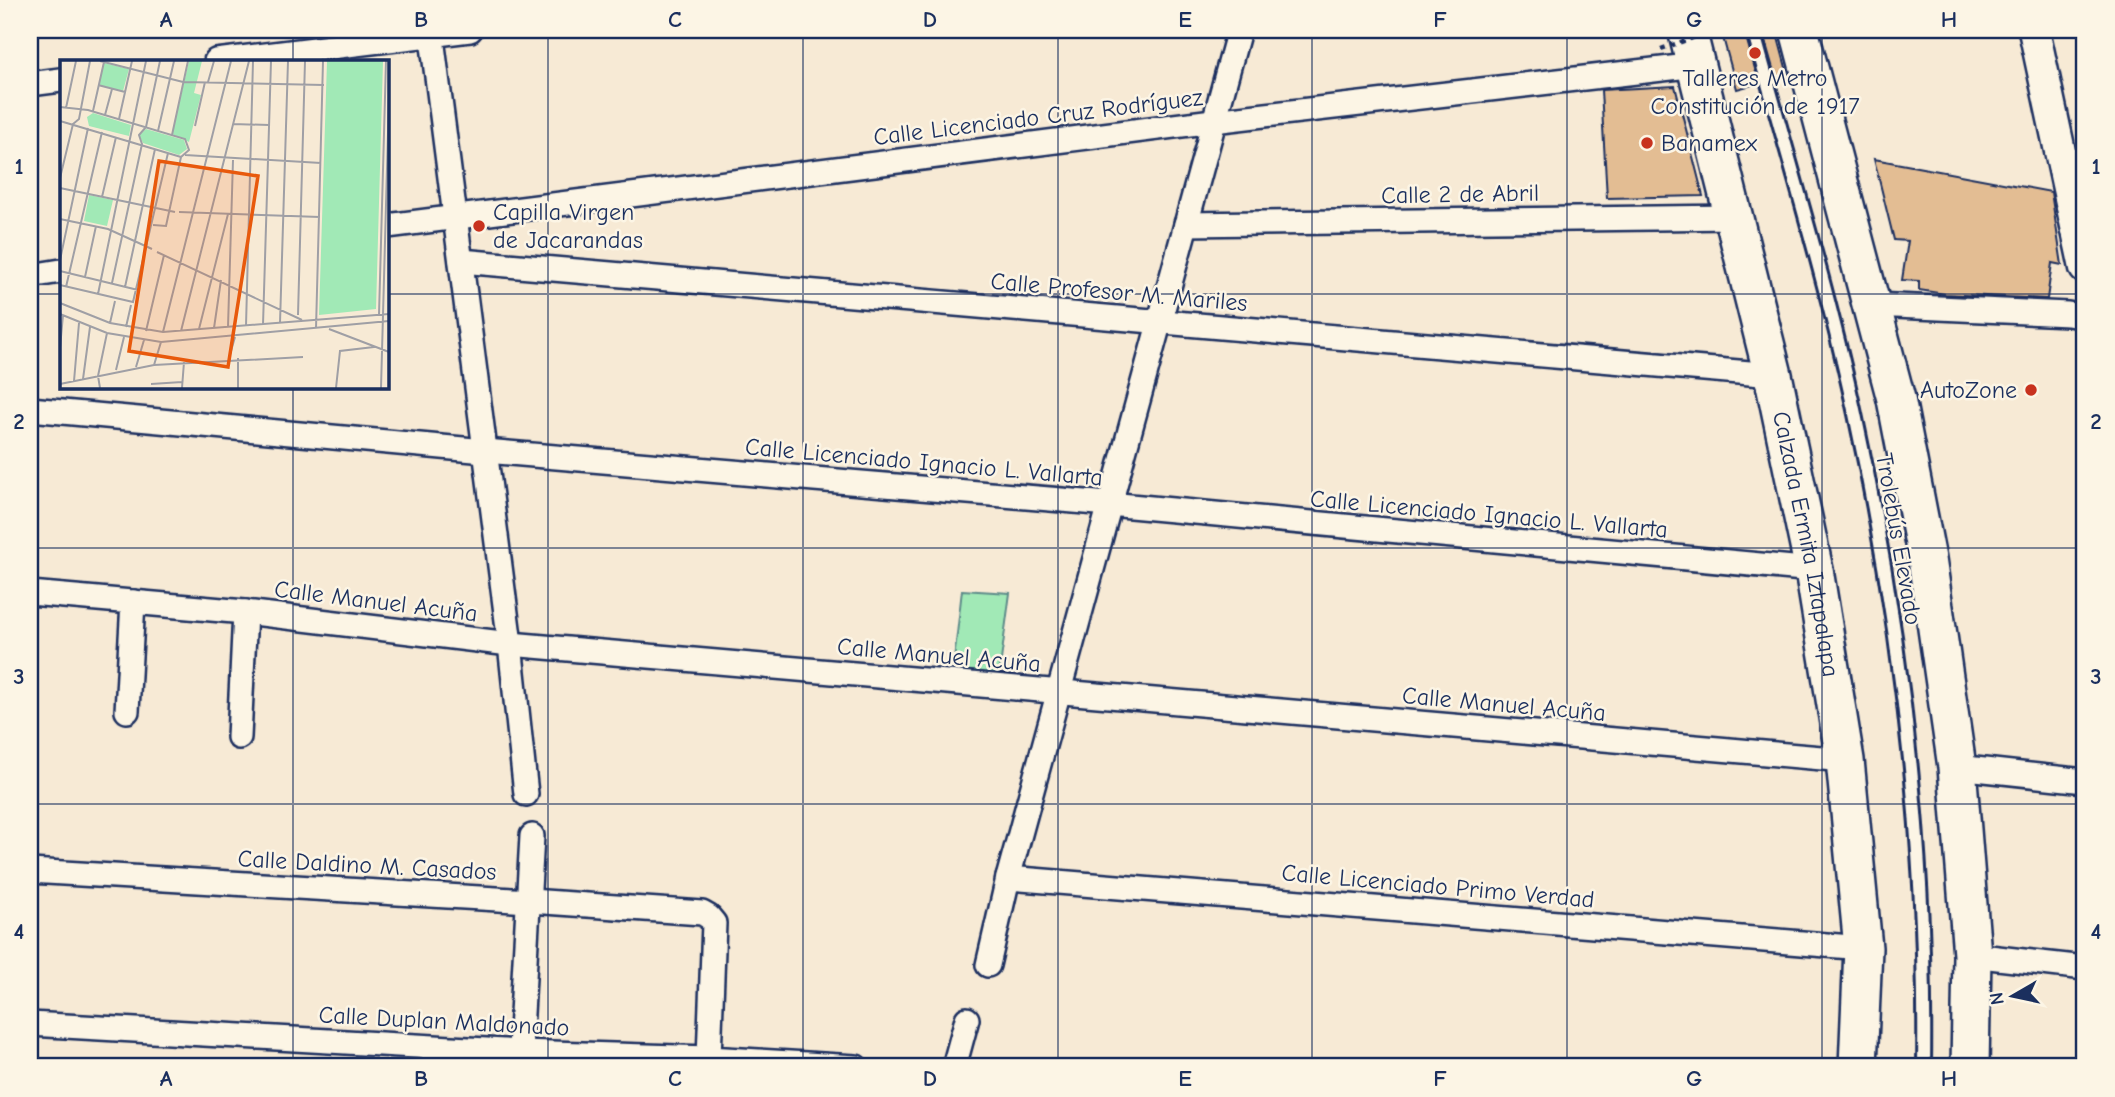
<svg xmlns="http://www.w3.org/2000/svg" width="2115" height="1097" font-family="'Comic Neue',sans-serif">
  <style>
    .green { fill: #a1e9b6; stroke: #5e8c8a; stroke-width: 2 }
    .building { fill: #e3bd93; stroke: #1b2f5e; stroke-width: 2 }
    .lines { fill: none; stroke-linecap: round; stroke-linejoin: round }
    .service-casing { stroke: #1b2f5e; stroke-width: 18 }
    .minor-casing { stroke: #1b2f5e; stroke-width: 28 }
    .tertiary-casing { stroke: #1b2f5e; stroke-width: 35 }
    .primary-casing { stroke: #1b2f5e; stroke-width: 42 }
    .service { stroke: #fcf5e5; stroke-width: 12 }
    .minor { stroke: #fcf5e5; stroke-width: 23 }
    .tertiary { stroke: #fcf5e5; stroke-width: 30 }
    .primary { stroke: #fcf5e5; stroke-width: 37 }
    .path-bridge { stroke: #1b2f5e; stroke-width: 4.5; stroke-dasharray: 5 5; stroke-linecap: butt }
    .grid { fill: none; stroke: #1b2f5e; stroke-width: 2; stroke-opacity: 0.55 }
    .poi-dot { fill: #c8321e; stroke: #fcf5e5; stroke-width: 2.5 }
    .labels { text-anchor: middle; stroke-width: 5; stroke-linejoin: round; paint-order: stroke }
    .poi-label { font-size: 24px; fill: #1b2f5e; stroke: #fcf5e5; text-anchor: start }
    .street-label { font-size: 24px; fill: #1b2f5e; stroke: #fcf5e5 }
    .inset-road { fill: none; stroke: #9f9fa5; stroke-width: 2 }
    .view { fill: #e8590c; fill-opacity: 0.15; stroke: #e8590c; stroke-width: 3.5 }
    .inset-edge { fill: none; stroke: #1b2f5e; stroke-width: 3.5 }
    .neatline { fill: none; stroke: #1b2f5e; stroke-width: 2.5 }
    .grid-label { font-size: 23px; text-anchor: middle; font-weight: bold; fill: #1b2f5e }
  </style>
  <rect width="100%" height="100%" fill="#f7ead5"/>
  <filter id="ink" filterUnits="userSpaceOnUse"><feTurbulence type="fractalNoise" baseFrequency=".0143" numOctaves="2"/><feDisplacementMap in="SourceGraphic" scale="14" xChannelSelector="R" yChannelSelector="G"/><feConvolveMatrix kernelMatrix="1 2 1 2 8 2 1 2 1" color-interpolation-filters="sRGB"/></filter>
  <g filter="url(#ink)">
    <!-- green -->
    <path class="green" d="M 962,590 L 1010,593 L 999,675 L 953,669 Z"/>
    <!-- building -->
    <g class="building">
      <path d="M 1721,30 L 1744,30 L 1759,83 L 1737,89 Z"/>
      <path d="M 1762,30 L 1776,30 L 1788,75 L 1776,79 Z"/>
      <path d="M 1675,86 L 1703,196 L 1607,198 L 1601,90 Z"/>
      <path d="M 1874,159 L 2051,192 L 2062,265 L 2052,263 L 2047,299 L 1945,294 L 1919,290 L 1919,281 L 1902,280 L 1908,241 L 1894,240 Z"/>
    </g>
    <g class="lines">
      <defs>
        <path id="service" d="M 1753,30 C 1788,157 1827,285 1855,414 C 1901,628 1927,848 1924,1067"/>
        <g id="minor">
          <path d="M 431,30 L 510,644 L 526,794"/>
          <path d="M 216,61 L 470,30"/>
          <path d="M 30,84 L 61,80"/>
          <path d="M 1186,224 L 1735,217"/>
          <path d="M 387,226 L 1213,121 L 1697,65"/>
          <path d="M 461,261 L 1773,375"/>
          <path d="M 30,276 L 61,271"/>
          <path d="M 1873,305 L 2068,314 L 2085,317"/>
          <path d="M 30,409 L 485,451 L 1109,504 L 1814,570"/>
          <path d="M 30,593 L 245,612 L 510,644 L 1845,760"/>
          <path d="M 127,711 L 133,602"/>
          <path d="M 239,737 L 245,612"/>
          <path d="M 1957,767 L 2085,781"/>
          <path d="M 30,871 L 530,901 L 702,913 L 709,917 L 714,923 L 709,1058"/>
          <path d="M 1008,878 L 1863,948"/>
          <path d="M 1972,955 L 2085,968"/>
          <path d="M 988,965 L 1008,878 L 1239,30"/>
          <path d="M 30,1024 L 520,1052 L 709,1058 L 856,1067"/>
          <path d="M 519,1067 L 532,836"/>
          <path d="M 954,1067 L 967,1019"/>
        </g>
        <path id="tertiary" d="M 2034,30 L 2085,268"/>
        <g id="primary">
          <path id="s1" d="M 1687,30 L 1773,375 L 1814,570 L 1845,760 L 1863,948 L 1858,1067"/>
          <path d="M 1799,30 L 1896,399 L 1927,559 L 1957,767 L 1972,955 L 1970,1067"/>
        </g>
      </defs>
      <!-- service casing -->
      <use href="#service" class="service-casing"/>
      <!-- minor casing -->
      <use href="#minor" class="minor-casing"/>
      <!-- tertiary casing -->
      <use href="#tertiary" class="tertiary-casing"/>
      <!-- primary casing -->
      <use href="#primary" class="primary-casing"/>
      <!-- service -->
      <use href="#service" class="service"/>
      <!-- minor -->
      <use href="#minor" class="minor"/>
      <!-- tertiary -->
      <use href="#tertiary" class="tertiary"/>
      <!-- primary -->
      <use href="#primary" class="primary"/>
      <!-- path-bridge -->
      <path class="path-bridge" d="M 1661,49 L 1715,30"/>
    </g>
  </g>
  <!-- grid -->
  <path class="grid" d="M 293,30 L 293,61M 548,30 L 548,1067M 803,30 L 803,1067M 1058,30 L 1058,1067M 1312,30 L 1312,1067M 1567,30 L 1567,1067M 1822,30 L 1822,1067M 30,294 L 61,294M 387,294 L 2085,294M 293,387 L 293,1067M 30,548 L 2085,548M 30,804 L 2085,804"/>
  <!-- markers -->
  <g class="poi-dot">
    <circle cx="1755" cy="53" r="7"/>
    <circle cx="1647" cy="143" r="7"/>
    <circle cx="479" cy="226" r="7"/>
    <circle cx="2031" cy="390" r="7"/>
  </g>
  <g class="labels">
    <!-- poi labels -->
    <g class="poi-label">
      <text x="1755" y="86" text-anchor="middle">Talleres Metro<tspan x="1755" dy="28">Constitución de 1917</tspan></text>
      <text x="1661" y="151">Banamex</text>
      <text x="493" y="220">Capilla Virgen<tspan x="493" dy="28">de Jacarandas</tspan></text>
      <text x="2017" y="398" text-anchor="end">AutoZone</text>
    </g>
    <!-- street labels -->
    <g class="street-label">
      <text transform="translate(1038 117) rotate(-7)" y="8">Calle Licenciado Cruz Rodríguez</text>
      <text transform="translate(1460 194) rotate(-1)" y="8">Calle 2 de Abril</text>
      <text transform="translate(1119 292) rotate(5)" y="8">Calle Profesor M. Mariles</text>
      <text transform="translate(924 462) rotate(5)" y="8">Calle Licenciado Ignacio L. Vallarta</text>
      <text transform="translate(1489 514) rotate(5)" y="8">Calle Licenciado Ignacio L. Vallarta</text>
      <text transform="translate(1899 539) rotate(80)" y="8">Trolebús Elevado</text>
      <text dy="8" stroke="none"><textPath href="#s1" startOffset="528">Calzada Ermita Iztapalapa</textPath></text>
      <text transform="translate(376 601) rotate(7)" y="8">Calle Manuel Acuña</text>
      <text transform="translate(939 655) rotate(5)" y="8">Calle Manuel Acuña</text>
      <text transform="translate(1504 704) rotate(5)" y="8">Calle Manuel Acuña</text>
      <text transform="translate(367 865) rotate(3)" y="8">Calle Daldino M. Casados</text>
      <text transform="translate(1438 886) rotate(5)" y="8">Calle Licenciado Primo Verdad</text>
      <text transform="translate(444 1021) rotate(3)" y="8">Calle Duplan Maldonado</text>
    </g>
  </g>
  <!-- overview -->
  <g transform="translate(60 60)">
    <rect width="329" height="329" fill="#f7ead5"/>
    <path d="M 129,1 L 142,1 L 134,33 L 141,35 L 129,82 L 112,74 ZM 267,1 L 323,1 L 316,249 L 259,255 ZM 44,3 L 69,9 L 63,31 L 39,25 ZM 33,53 L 71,65 L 69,76 L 29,66 L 27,57 ZM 86,69 L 124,80 L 127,89 L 119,95 L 83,83 L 79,75 ZM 29,135 L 53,140 L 47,166 L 24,161 Z" fill="#a1e9b6"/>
    <path class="inset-road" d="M 40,1 L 123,22 L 264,25M 148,22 L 154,1M 38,25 L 65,32M 0,47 L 28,50 L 125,79 L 129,90 L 121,97M 6,48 L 16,1M 33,51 L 44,2M 45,55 L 52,29M 59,59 L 72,1M 0,61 L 121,97M 173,64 L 209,65M 135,66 L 145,22M 86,67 L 100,1M 98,71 L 114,1M 112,75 L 128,1M 125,95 L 261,103M 0,118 L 13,64 L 19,59 L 30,1M 0,128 L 115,152M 42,137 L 56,77M 119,152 L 260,157M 0,159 L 48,169 L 92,189M 93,165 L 106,166 L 121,97M 97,192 L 242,260M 0,200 L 28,68M 0,211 L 78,230M 25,217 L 36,166M 52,223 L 82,84 L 79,75 L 86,67M 0,225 L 73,242 L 108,93M 6,227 L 42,72M 65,227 L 95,89M 38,234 L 86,1M 0,243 L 50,263 L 103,272 L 329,254M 0,254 L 47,273 L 101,282 L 329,261M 238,255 L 245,1M 319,255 L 326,1M 50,263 L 55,241M 220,263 L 228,1M 203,265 L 211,1M 186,266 L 193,1M 66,267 L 71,245M 168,267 L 173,100M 154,268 L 161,220M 139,269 L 168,154M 256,269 L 263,1M 269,269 L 329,292M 86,271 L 104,195M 121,271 L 189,1M 103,272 L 171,1M 0,288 L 3,255M 169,298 L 175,277M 178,298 L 178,328M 94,305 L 101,282M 76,307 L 84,280M 56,310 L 64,277M 23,319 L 30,267M 14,321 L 19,263M 0,324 L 94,305 L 243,297M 91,324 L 122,322M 40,328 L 38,316 L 47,273M 122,328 L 124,302M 276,328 L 280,291 L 314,287M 321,328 L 329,36"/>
    <path class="view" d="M 99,101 L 198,116 L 168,307 L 69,291 Z"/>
    <rect width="329" height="329" class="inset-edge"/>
  </g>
  <!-- margin -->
  <rect width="2115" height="1097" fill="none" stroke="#fcf5e5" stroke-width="77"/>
  <!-- north arrow -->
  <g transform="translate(2013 996) rotate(261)" stroke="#fcf5e5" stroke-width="5" paint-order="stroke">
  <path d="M0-5L12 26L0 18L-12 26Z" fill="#1b2f5e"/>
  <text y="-10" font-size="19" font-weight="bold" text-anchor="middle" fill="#1b2f5e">N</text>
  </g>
  <rect x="38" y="38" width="2038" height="1020" class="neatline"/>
  <g class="grid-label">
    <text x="166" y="27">A</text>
    <text x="421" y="27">B</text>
    <text x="675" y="27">C</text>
    <text x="930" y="27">D</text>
    <text x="1185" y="27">E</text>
    <text x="1440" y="27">F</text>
    <text x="1694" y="27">G</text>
    <text x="1949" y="27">H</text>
    <text x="19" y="174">1</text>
    <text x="2096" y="174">1</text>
    <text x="19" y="429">2</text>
    <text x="2096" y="429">2</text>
    <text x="19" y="684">3</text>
    <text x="2096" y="684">3</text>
    <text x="19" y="939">4</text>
    <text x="2096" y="939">4</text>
    <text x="166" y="1086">A</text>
    <text x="421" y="1086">B</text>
    <text x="675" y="1086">C</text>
    <text x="930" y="1086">D</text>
    <text x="1185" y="1086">E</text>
    <text x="1440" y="1086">F</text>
    <text x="1694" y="1086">G</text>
    <text x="1949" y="1086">H</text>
  </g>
</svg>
